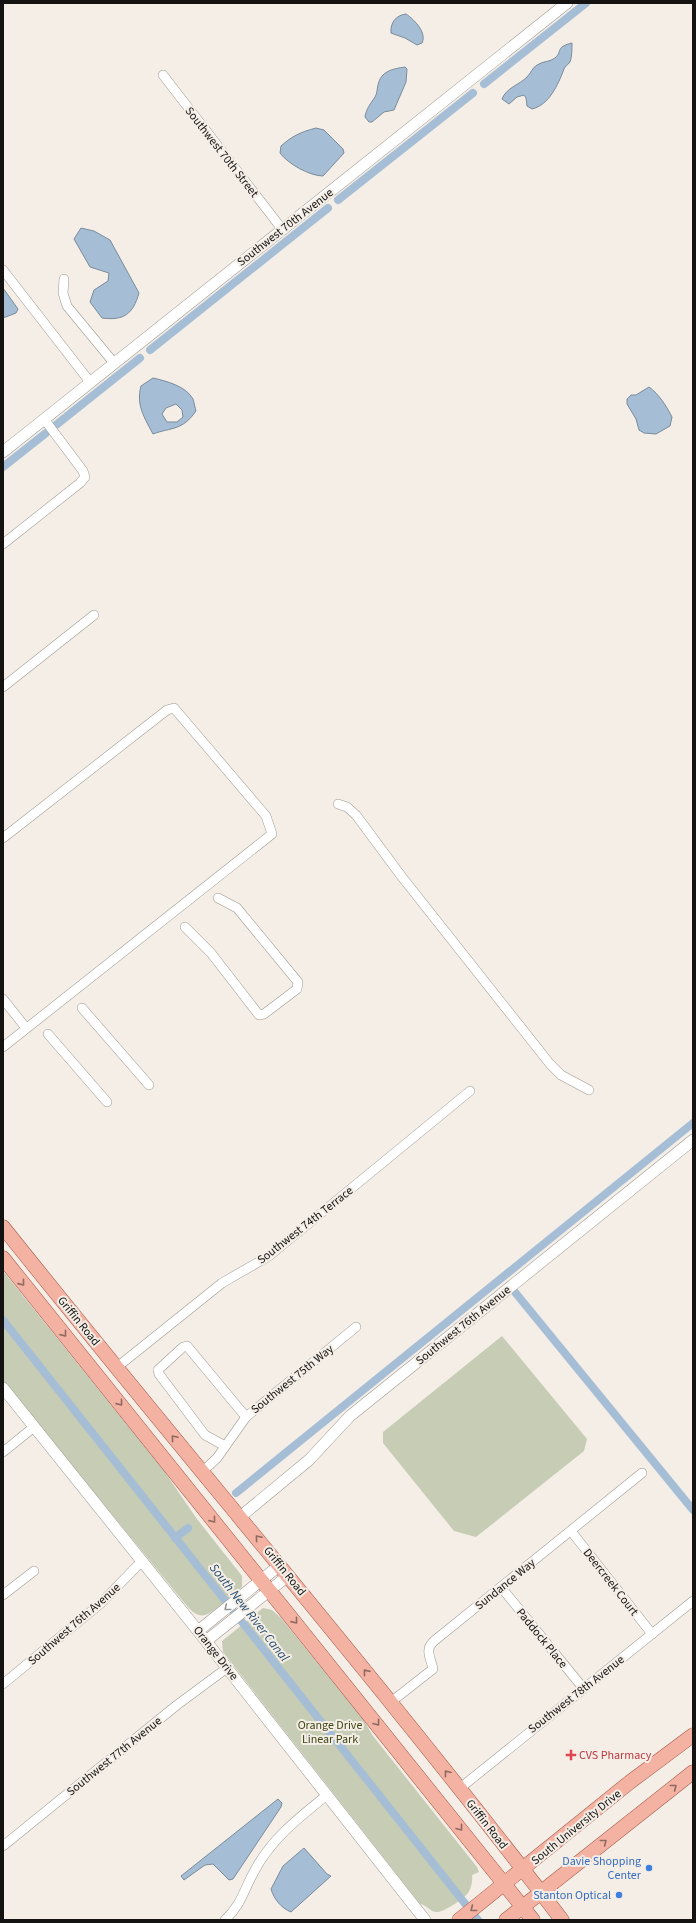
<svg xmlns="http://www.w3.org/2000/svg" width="696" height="1923" font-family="'Source Sans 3',sans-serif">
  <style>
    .green { fill: #c7ccb4 }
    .water { fill: #a6bed5; stroke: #7a8b9a; fill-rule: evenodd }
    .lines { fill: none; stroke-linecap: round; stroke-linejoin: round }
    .canal { stroke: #a6bed5; stroke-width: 8 }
    .minor-casing { stroke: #9d9891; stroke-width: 10 }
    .tertiary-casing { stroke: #9d9891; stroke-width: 12 }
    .primary-casing { stroke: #a15948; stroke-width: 15 }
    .minor { stroke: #fff; stroke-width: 9 }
    .tertiary { stroke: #fff; stroke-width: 11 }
    .primary { stroke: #f4b2a3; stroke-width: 14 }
    .oneway { stroke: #906a61 }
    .oneway2 { stroke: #969594 }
    .health-dot { fill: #e0444e; stroke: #f4eee7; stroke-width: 1.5 }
    .shop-dot { fill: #3f7fe0; stroke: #f4eee7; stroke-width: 1.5 }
    .labels { text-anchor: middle; stroke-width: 4; stroke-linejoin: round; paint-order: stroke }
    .street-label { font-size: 12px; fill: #151311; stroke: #f4eee7 }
    .park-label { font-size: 12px; fill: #3e4411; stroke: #f4eee7 }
    .health-label { font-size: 12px; fill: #be3a42; stroke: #f4eee7; text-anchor: start }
    .shop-label { font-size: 12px; fill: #366cbe; stroke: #f4eee7; text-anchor: end }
    .water-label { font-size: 13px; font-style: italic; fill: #264d6f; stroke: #f4eee7 }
  </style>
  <rect width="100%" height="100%" fill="#f4eee7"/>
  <!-- green -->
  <g class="green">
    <path d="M 3,1271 L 164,1471 L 197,1519 L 242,1576 L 242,1587 C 235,1593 229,1599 222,1604 C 208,1615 201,1622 187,1606 L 3,1381 Z"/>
    <path d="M 502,1336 L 587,1439 L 584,1451 L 476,1537 L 454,1531 L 383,1443 L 383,1432 Z"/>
    <path d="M 263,1608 L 272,1610 L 281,1618 L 363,1719 L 373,1736 L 477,1867 L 479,1872 L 472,1875 C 473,1880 471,1889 468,1893 C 463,1899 443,1913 436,1912 C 429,1911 427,1905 420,1904 L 223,1652 L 222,1641 Z"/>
  </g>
  <!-- water -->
  <g class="water">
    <path d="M 406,14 C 415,20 427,33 422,43 L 417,45 L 405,38 L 391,33 C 390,23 396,15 406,14 Z"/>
    <path d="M 572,43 C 572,48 572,57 570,62 C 568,65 565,66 564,69 C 558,85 549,105 532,109 L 527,106 L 526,98 L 524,95 L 517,97 L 509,104 L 502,99 C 506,88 519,85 527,77 C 531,73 532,68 537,65 C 543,61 550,62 555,58 C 563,51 555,47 572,43 Z"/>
    <path d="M 405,67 L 407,69 L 406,82 L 394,110 L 384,112 L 372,122 L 369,122 L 365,117 C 366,109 371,103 375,97 C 377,94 377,89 378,85 C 381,71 392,69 405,67 Z"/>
    <path d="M 316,128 L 324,130 L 343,149 L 344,153 L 323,176 C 310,176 288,164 280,153 L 281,146 C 292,136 301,132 316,128 Z"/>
    <path d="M 81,228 L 94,231 L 110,240 L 139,293 C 133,314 124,321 102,318 L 90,302 L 94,290 L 108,281 L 109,273 L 90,267 L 74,239 Z"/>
    <path d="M 3,288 L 18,309 L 16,313 L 3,318 Z"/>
    <path d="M 153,378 C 166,381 186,386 193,399 C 194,402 195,408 196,411 C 182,431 172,427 153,434 C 144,417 136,405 141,386 ZM 176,404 L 182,410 L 183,417 L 177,422 L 167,422 L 162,414 L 166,408 Z"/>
    <path d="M 649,387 C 659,394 667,407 672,417 L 670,426 L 656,434 L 644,433 L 639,430 L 636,419 L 627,404 L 627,399 L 631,395 L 636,395 Z"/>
    <path d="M 278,1799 L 282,1803 L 281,1807 L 233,1879 L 229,1880 L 213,1864 L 205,1865 L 184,1880 L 181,1876 Z"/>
    <path d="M 304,1848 L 327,1874 L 331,1876 L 291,1912 C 281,1908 274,1899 271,1889 L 283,1866 Z"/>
  </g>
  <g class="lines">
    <!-- canal -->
    <g class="canal">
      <path d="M 484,84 L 586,3"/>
      <path d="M 338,200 L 473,93"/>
      <path d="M 150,350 L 328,208"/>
      <path d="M 56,425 L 140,358"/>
      <path d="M 3,467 L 46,433"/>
      <path d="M 514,1291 L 693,1510"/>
      <path d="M 3,1320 L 478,1920"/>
      <path d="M 236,1493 L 693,1123"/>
      <path d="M 175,1538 L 188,1528"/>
    </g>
    <defs>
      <g id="minor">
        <path d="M 163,75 L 282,229"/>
        <path d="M 3,270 L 90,382"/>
        <path d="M 64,279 L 63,293 L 67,306 L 114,363"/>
        <path d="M 3,544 L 80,483 L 85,477 L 83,471 L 44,419"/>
        <path d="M 3,687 L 94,615"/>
        <path d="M 338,804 L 347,807 L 356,815 L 402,877 L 550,1064 L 561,1075 L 589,1090"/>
        <path d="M 3,838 L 167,710 L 174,708 L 266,816 L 272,834 L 3,1047"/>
        <path d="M 185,927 L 211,953 L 259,1015 L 264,1014 L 297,989 L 298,982 L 237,908 L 218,898"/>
        <path d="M 3,999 L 26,1028"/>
        <path d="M 82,1008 L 149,1085"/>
        <path d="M 48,1034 L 107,1102"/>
        <path d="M 116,1368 L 222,1283 L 269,1256 L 470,1091"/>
        <path d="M 225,1446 L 205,1435 L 159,1374 L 158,1370 L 183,1347 L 187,1346 L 246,1417"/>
        <path d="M 3,1452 L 34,1427"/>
        <path d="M 202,1472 L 217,1458 L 246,1417 L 356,1327"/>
        <path d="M 571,1531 L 652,1634"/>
        <path d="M 501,1587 L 583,1688"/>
        <path d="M 3,1595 L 34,1571"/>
        <path d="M 3,1684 L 100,1604 L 142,1561"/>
        <path d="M 391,1702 L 433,1669 C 431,1658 424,1650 434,1641 L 642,1473"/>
        <path d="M 459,1789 L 693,1601"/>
        <path d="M 3,1846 L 177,1705 L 227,1668"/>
        <path d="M 225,1920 C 242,1904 244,1889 255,1870 C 272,1838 300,1817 327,1795"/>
      </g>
      <g id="tertiary">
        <path d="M 3,452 L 567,3"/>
        <path d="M 3,1388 L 198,1631 L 425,1920"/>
        <path d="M 240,1517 L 309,1460 L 350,1416 L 693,1140"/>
        <path d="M 198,1631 L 280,1565"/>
        <path d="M 206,1641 L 289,1575"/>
      </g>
      <g id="primary">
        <path d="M 3,1227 C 188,1459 382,1684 562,1920"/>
        <path d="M 3,1258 L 533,1920"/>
        <path d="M 459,1920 L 630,1782 L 693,1735"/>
        <path d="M 506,1920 L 693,1772"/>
      </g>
    </defs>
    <!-- minor casing -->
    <use href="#minor" class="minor-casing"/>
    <!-- tertiary casing -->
    <use href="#tertiary" class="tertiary-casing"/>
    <!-- primary casing -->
    <use href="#primary" class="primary-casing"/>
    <!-- minor -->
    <use href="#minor" class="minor"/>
    <!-- tertiary -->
    <use href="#tertiary" class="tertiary"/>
    <!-- primary -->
    <use href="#primary" class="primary"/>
  </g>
  <!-- one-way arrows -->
  <defs><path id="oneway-chevron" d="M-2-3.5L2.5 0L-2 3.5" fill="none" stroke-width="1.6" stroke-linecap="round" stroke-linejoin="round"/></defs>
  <g class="oneway">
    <use href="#oneway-chevron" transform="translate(22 1283) rotate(51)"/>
    <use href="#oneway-chevron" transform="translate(64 1334) rotate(51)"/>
    <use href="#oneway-chevron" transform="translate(120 1403) rotate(51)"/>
    <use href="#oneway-chevron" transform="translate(174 1438) rotate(-130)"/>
    <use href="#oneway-chevron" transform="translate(213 1520) rotate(51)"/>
    <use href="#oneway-chevron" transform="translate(258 1538) rotate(-130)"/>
    <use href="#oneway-chevron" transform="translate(295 1621) rotate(51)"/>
    <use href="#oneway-chevron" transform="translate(366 1672) rotate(-129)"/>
    <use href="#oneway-chevron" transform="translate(377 1723) rotate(52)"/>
    <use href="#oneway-chevron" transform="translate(447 1773) rotate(-128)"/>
    <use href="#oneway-chevron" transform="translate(674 1787) rotate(-38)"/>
    <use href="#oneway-chevron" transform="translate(460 1828) rotate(52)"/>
    <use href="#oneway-chevron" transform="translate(604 1842) rotate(-38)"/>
    <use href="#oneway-chevron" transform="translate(473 1909) rotate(142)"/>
  </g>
  <use class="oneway2" href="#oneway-chevron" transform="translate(227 1608) rotate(141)"/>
  <!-- markers -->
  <path class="health-dot" d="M569 1749h4v4h4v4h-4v4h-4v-4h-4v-4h4z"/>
  <g class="shop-dot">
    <circle cx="649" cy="1868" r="4"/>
    <circle cx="619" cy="1895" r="4"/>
  </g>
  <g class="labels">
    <!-- street labels -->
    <g class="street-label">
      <text transform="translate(222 152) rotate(52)" y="4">Southwest 70th Street</text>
      <text transform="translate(285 227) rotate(-38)" y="4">Southwest 70th Avenue</text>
      <text transform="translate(305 1225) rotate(-38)" y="4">Southwest 74th Terrace</text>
      <text transform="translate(79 1321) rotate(51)" y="4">Griffin Road</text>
      <text transform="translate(463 1325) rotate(-39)" y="4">Southwest 76th Avenue</text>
      <text transform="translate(292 1379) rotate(-39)" y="4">Southwest 75th Way</text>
      <text transform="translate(285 1571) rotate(51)" y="4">Griffin Road</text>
      <text transform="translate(611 1582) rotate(52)" y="4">Deercreek Court</text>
      <text transform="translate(505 1584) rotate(-39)" y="4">Sundance Way</text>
      <text transform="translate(74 1624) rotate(-41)" y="4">Southwest 76th Avenue</text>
      <text transform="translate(542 1638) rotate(51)" y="4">Paddock Place</text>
      <text transform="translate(216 1653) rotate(52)" y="4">Orange Drive</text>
      <text transform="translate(576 1694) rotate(-38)" y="4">Southwest 78th Avenue</text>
      <text transform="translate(114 1756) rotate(-39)" y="4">Southwest 77th Avenue</text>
      <text transform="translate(487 1824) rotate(52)" y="4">Griffin Road</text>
      <text transform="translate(576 1827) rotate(-39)" y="4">South University Drive</text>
    </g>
    <!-- park labels -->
    <g class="park-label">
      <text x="330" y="1729">Orange Drive<tspan x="330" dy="14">Linear Park</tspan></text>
    </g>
    <!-- health labels -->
    <g class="health-label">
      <text x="579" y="1759">CVS Pharmacy</text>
    </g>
    <!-- shop labels -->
    <g class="shop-label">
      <text x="641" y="1865">Davie Shopping<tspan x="641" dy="14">Center</tspan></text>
      <text x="611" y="1899">Stanton Optical</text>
    </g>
    <!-- water labels -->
    <g class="water-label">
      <text transform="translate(250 1612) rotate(52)" y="5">South New River Canal</text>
    </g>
  </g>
  <!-- border -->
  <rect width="696" height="1923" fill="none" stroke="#151311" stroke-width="8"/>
</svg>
